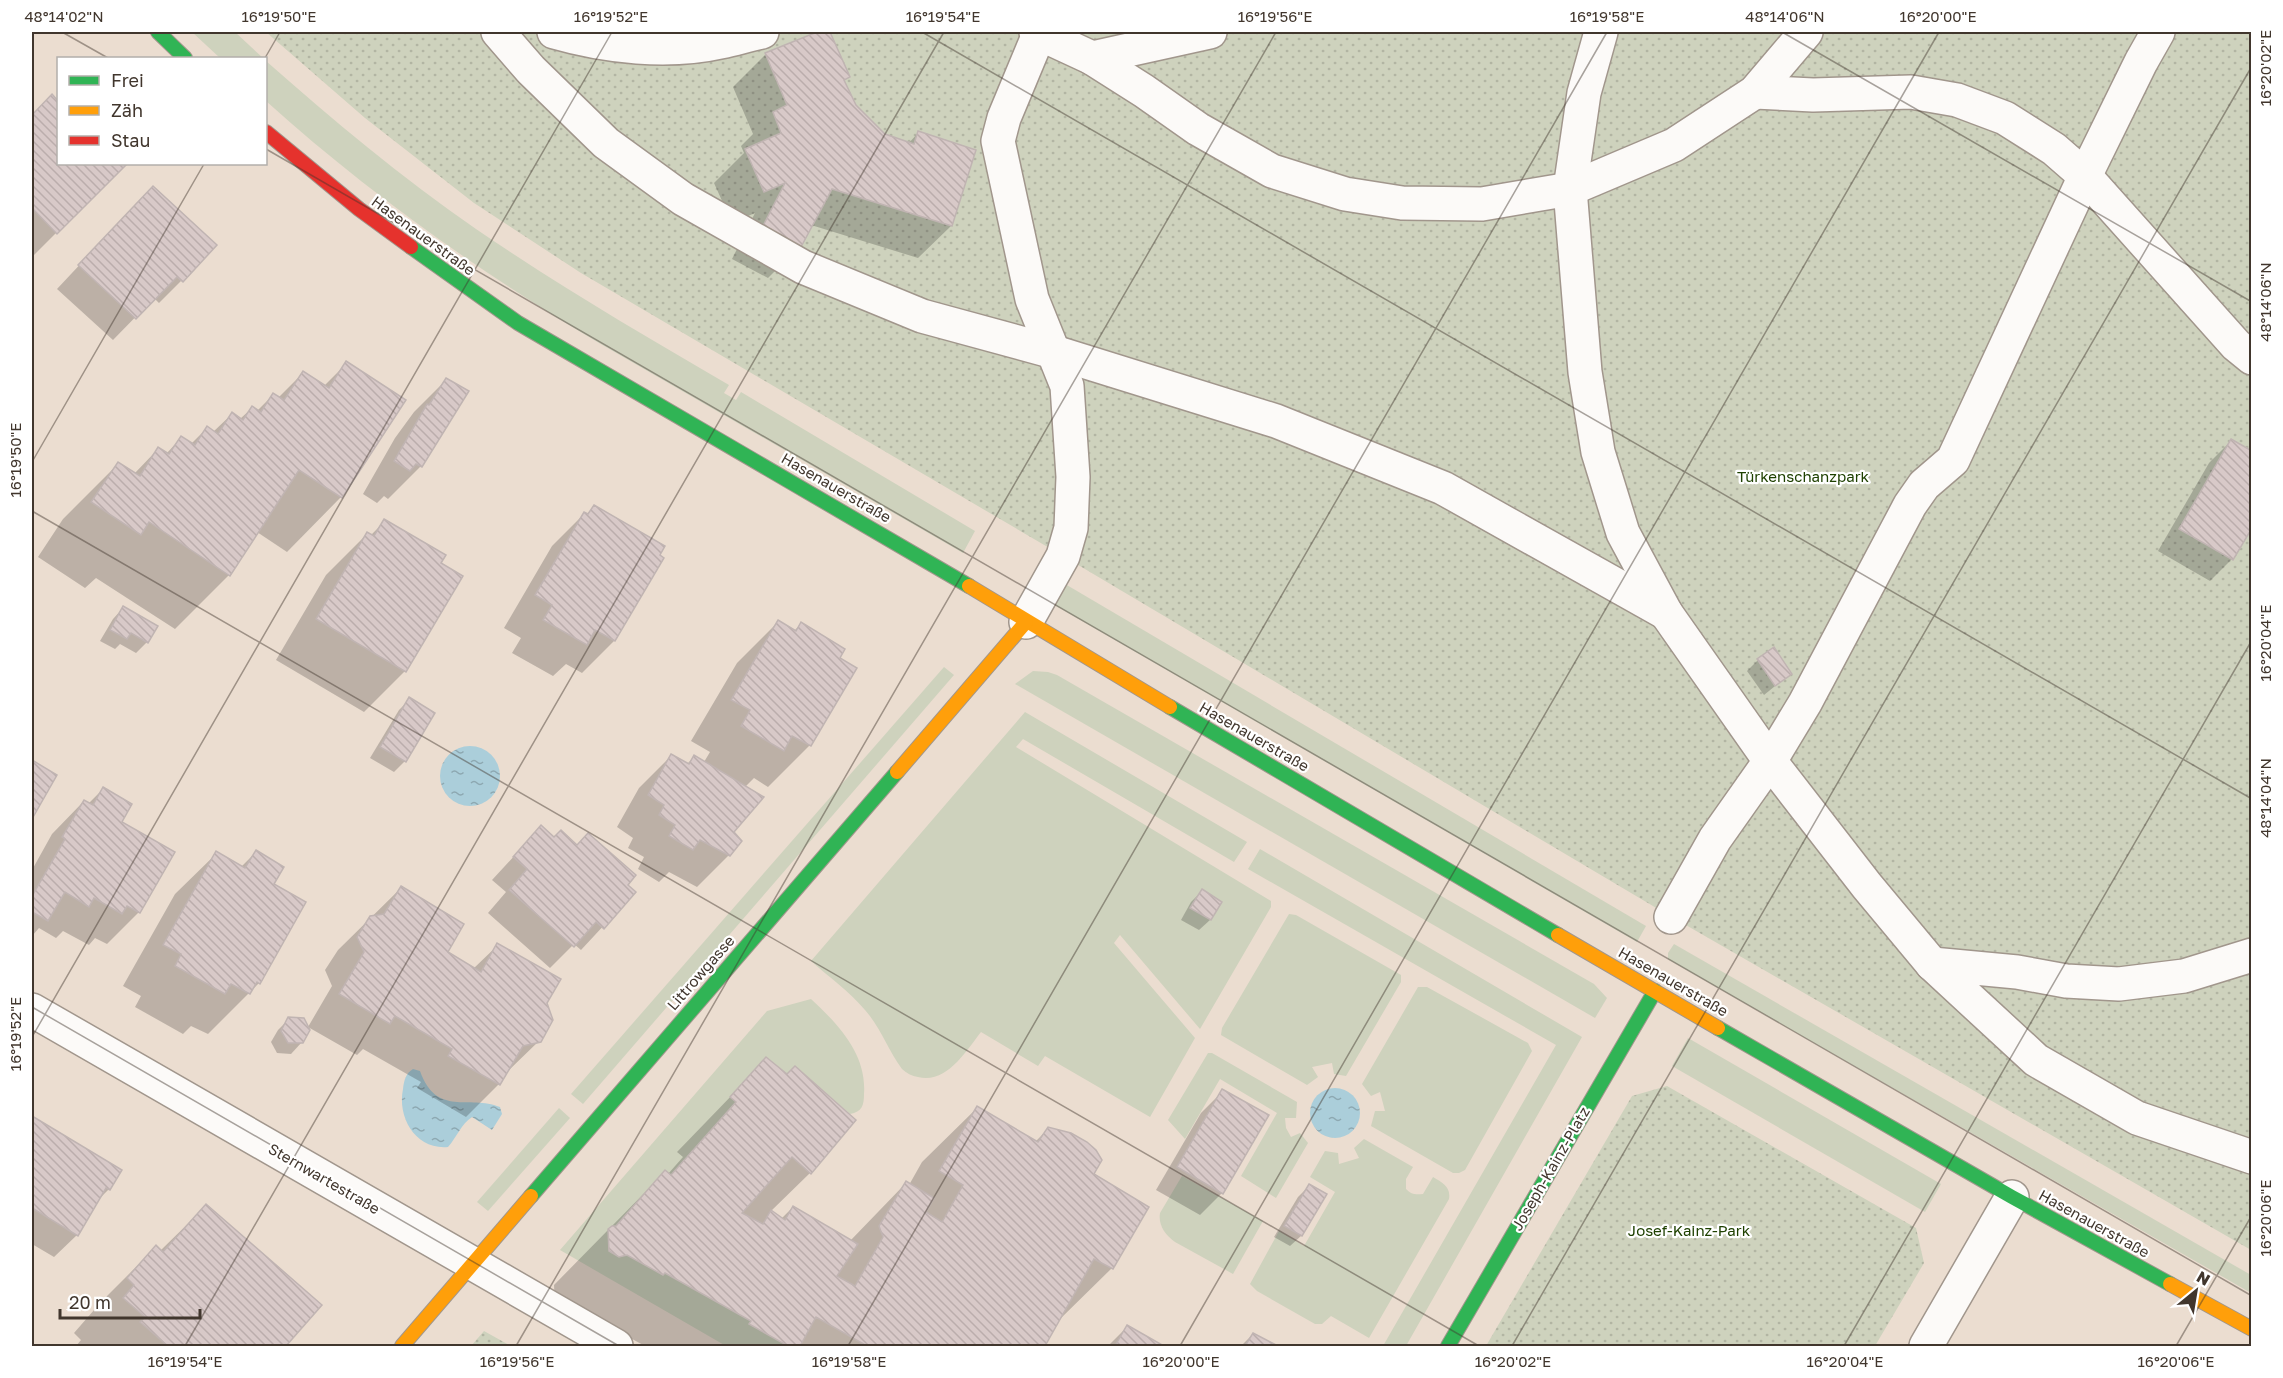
<svg xmlns="http://www.w3.org/2000/svg" width="2283" height="1378" font-family="'Golos Text',sans-serif">
  <style>
    .grass { fill: #ced2bd }
    .park { fill: url(#park-dots) }
    .water { fill: url(#water-ripples) }
    .shadow { fill: #0003 }
    .building { fill: url(#building-back-hatch); stroke: #c0b4b2; stroke-width: 1.5 }
    .lines { fill: none; stroke-linecap: round; stroke-linejoin: round }
    .street-casing { stroke: #a1968c; stroke-width: 36 }
    .fast-casing { stroke: #a1968c; stroke-width: 16 }
    .slow-casing { stroke: #a1968c; stroke-width: 16 }
    .jam-casing { stroke: #a1968c; stroke-width: 16 }
    .street { stroke: #fcfaf8; stroke-width: 33 }
    .fast { stroke: #30b455; stroke-width: 14 }
    .slow { stroke: #ff9f0a; stroke-width: 14 }
    .jam { stroke: #e5322d; stroke-width: 14 }
    .ticks { fill: none; stroke: #41362d; stroke-width: 1.5; stroke-opacity: 0.45 }
    .labels { text-anchor: middle; stroke-width: 4.5; stroke-linejoin: round; paint-order: stroke }
    .street-label { font-size: 15px; fill: #41362d; stroke: #fff }
    .park-label { font-size: 15px; fill: #1e4000; stroke: #fff }
    .neatline { fill: none; stroke: #41362d; stroke-width: 2 }
    .ticks-label { font-size: 15px; text-anchor: middle; fill: #41362d }
  </style>
  <defs>
    <pattern id="park-dots" width="8" height="8" patternUnits="userSpaceOnUse" patternTransform="scale(1.5)"><rect width="8" height="8" fill="#ced2bd"/><path d="M2 2h.1M6 6h.1" fill="none" stroke="#b2b5a3" stroke-width="1.8" stroke-linecap="round"/></pattern>
    <pattern id="water-ripples" width="26" height="14" patternUnits="userSpaceOnUse" patternTransform="scale(1.5)"><rect width="26" height="14" fill="#abceda"/><path d="M2 4q2-2 4 0t4 0M15 11q2-2 4 0t4 0" fill="none" stroke="#8da8b1"/></pattern>
    <pattern id="building-back-hatch" width="6" height="6" patternUnits="userSpaceOnUse" patternTransform="scale(1.5)"><rect width="6" height="6" fill="#d8c9c8"/><path d="M-1 5l2 2M0 0l6 6M5-1l2 2" fill="none" stroke="#bbadac"/></pattern>
  </defs>
  <rect width="100%" height="100%" fill="#ebddd0"/>
  <!-- grass -->
  <g class="grass">
    <path d="M 192,32 L 235,32 L 263,58 L 220,58 Z"/>
    <path d="M 266,61 C 333,120 402,178 476,229 C 558,285 643,335 729,385 L 724,393 L 736,400 L 741,392 L 975,531 L 963,553 L 599,343 C 481,273 368,193 266,101 Z"/>
    <path d="M 1060,581 L 1646,926 L 1637,942 L 1049,602 Z"/>
    <path d="M 944,667 L 954,675 L 583,1104 L 571,1094 Z"/>
    <path d="M 1033,671 L 1048,672 L 1057,675 L 1594,984 L 1607,998 L 1595,1018 L 1015,684 Z"/>
    <path d="M 1025,712 L 1247,842 L 1234,862 L 1023,739 L 1016,747 L 1271,901 L 1271,907 L 1200,1029 L 1120,935 L 1114,943 L 1195,1038 L 1150,1117 L 1045,1056 L 1038,1066 L 981,1032 C 966,1051 947,1084 918,1077 C 912,1076 906,1073 902,1069 C 888,1050 881,1028 865,1010 C 850,992 829,977 811,961 Z"/>
    <path d="M 1260,849 L 1582,1037 L 1406,1346 L 1383,1346 L 1556,1045 L 1248,869 Z"/>
    <path d="M 1289,914 L 1296,915 L 1401,975 L 1401,982 L 1346,1076 L 1334,1074 L 1332,1063 L 1312,1067 L 1318,1077 L 1307,1085 L 1221,1035 L 1222,1028 Z"/>
    <path d="M 1674,944 L 2251,1275 L 2251,1293 L 1671,961 L 1668,959 L 1668,953 Z"/>
    <path d="M 1418,987 L 1427,987 L 1528,1043 L 1532,1051 L 1465,1170 L 1459,1173 L 1453,1173 L 1371,1126 L 1375,1111 L 1385,1111 L 1380,1092 L 1371,1096 L 1362,1084 Z"/>
    <path d="M 811,999 C 838,1024 867,1054 864,1094 C 864,1105 862,1112 850,1114 L 795,1066 L 787,1074 L 766,1057 L 731,1097 L 736,1102 L 671,1175 L 665,1170 L 616,1226 L 612,1226 L 608,1230 L 609,1251 L 619,1257 L 627,1255 L 663,1275 L 665,1273 L 751,1321 L 749,1324 L 788,1346 L 726,1346 L 560,1250 L 767,1011 Z"/>
    <path d="M 1688,1038 L 1941,1184 L 1925,1212 L 1672,1066 Z"/>
    <path d="M 1208,1053 L 1212,1053 L 1297,1102 L 1296,1118 L 1285,1118 L 1286,1128 L 1291,1137 L 1300,1133 L 1308,1143 L 1276,1198 L 1241,1176 L 1277,1113 L 1220,1079 L 1185,1139 L 1168,1120 Z"/>
    <path d="M 559,1108 L 570,1118 L 488,1211 L 477,1202 Z"/>
    <path d="M 1364,1139 L 1413,1167 L 1406,1179 L 1406,1189 C 1411,1194 1415,1195 1423,1194 L 1433,1177 C 1443,1183 1451,1187 1449,1199 L 1369,1338 L 1331,1316 L 1322,1324 L 1315,1324 L 1257,1291 L 1250,1284 L 1279,1231 L 1304,1246 L 1335,1192 L 1310,1177 L 1325,1151 L 1338,1153 L 1339,1164 L 1359,1158 L 1354,1148 Z"/>
    <path d="M 1182,1176 L 1263,1221 L 1233,1274 L 1175,1242 C 1165,1235 1158,1225 1160,1213 Z"/>
  </g>
  <!-- park -->
  <g class="park">
    <path d="M 266,32 L 2251,32 L 2251,1250 L 1658,909 L 1063,556 L 581,273 L 474,203 L 365,118 Z"/>
    <path d="M 1667,1086 L 1916,1228 L 1924,1263 L 1875,1346 L 1486,1346 L 1632,1096 Z"/>
    <path d="M 484,1331 L 511,1346 L 471,1346 Z"/>
  </g>
  <!-- water -->
  <g class="water">
    <circle cx="470" cy="776" r="30"/>
    <path d="M 413,1069 L 420,1071 C 437,1118 469,1094 500,1107 L 502,1114 L 492,1130 L 472,1117 C 461,1124 457,1137 448,1147 C 416,1150 397,1118 403,1089 C 404,1080 406,1073 413,1069 Z"/>
    <circle cx="1335" cy="1113" r="25"/>
  </g>
  <!-- shadow -->
  <g class="shadow">
    <path d="M 820,32 L 828,32 L 848,77 L 843,82 L 855,106 L 885,135 L 908,144 L 918,133 L 951,226 L 918,258 L 811,225 L 800,246 L 768,278 L 732,259 L 755,213 L 732,223 L 714,183 L 744,153 L 741,146 L 753,134 L 733,87 L 766,54 Z"/>
    <path d="M 52,97 L 58,103 L 58,164 L 125,164 L 32,257 L 32,117 Z"/>
    <path d="M 131,210 L 181,281 L 159,303 L 154,298 L 113,340 L 57,289 Z"/>
    <path d="M 347,363 L 341,497 L 287,552 L 257,532 L 229,575 L 175,629 L 96,578 L 85,588 L 38,557 L 63,519 L 118,464 L 134,474 L 158,449 L 166,454 L 181,438 L 191,444 L 207,428 L 213,432 L 232,414 L 240,419 L 252,408 L 257,411 L 273,395 L 278,398 L 303,373 L 324,386 Z"/>
    <path d="M 446,380 L 467,392 L 421,466 L 388,499 L 384,496 L 377,503 L 363,494 L 395,438 L 414,412 Z"/>
    <path d="M 2231,441 L 2232,559 L 2210,581 L 2158,551 L 2209,463 Z"/>
    <path d="M 594,507 L 661,558 L 614,641 L 582,673 L 566,664 L 553,676 L 512,653 L 521,638 L 504,628 L 552,546 L 584,514 L 586,515 Z"/>
    <path d="M 385,521 L 439,564 L 405,671 L 364,712 L 276,660 L 326,575 L 367,534 L 370,536 Z"/>
    <path d="M 123,608 L 147,642 L 136,653 L 120,644 L 115,649 L 100,641 L 113,619 Z"/>
    <path d="M 778,622 L 793,632 L 801,624 L 838,658 L 855,669 L 810,745 L 768,787 L 754,778 L 745,787 L 732,832 L 729,855 L 697,887 L 669,872 L 659,882 L 638,869 L 644,857 L 628,848 L 633,838 L 617,827 L 639,788 L 671,756 L 686,765 L 694,757 L 704,762 L 710,752 L 691,741 L 737,663 Z"/>
    <path d="M 1758,660 L 1790,674 L 1764,695 L 1747,671 Z"/>
    <path d="M 410,699 L 405,761 L 394,772 L 370,758 L 399,710 Z"/>
    <path d="M 32,762 L 55,776 L 32,816 Z"/>
    <path d="M 103,789 L 120,822 L 139,912 L 107,944 L 95,938 L 89,945 L 63,931 L 56,938 L 39,928 L 32,936 L 32,875 L 33,871 L 32,870 L 52,834 L 84,801 L 88,804 Z"/>
    <path d="M 541,827 L 554,839 L 634,893 L 581,950 L 574,944 L 550,968 L 488,913 L 506,892 L 492,880 Z"/>
    <path d="M 256,852 L 272,885 L 259,983 L 208,1034 L 191,1026 L 183,1034 L 135,1007 L 141,996 L 123,986 L 175,894 L 217,853 L 241,867 Z"/>
    <path d="M 401,888 L 446,953 L 473,969 L 498,945 L 546,1003 L 539,1041 L 505,1074 L 499,1084 L 466,1117 L 417,1088 L 421,1082 L 363,1049 L 357,1055 L 308,1027 L 332,986 L 325,970 L 338,950 Z"/>
    <path d="M 1202,891 L 1210,920 L 1199,930 L 1181,920 L 1191,902 Z"/>
    <path d="M 289,1019 L 302,1042 L 291,1054 L 277,1053 L 271,1042 L 278,1030 Z"/>
    <path d="M 767,1059 L 810,1173 L 770,1212 L 781,1219 L 793,1207 L 850,1241 L 906,1183 L 909,1185 L 922,1162 L 977,1108 L 1035,1142 L 1049,1128 L 1092,1175 L 1112,1268 L 1057,1322 L 1043,1346 L 645,1346 L 610,1327 L 555,1306 L 554,1285 L 665,1172 L 668,1174 L 683,1157 L 677,1152 Z"/>
    <path d="M 1223,1091 L 1222,1193 L 1200,1215 L 1156,1190 L 1201,1113 Z"/>
    <path d="M 32,1118 L 120,1170 L 109,1189 L 95,1203 L 77,1235 L 54,1257 L 32,1244 Z"/>
    <path d="M 1309,1186 L 1325,1195 L 1301,1236 L 1290,1246 L 1274,1237 L 1298,1197 Z"/>
    <path d="M 206,1206 L 319,1305 L 284,1346 L 76,1346 L 81,1340 L 74,1333 L 101,1302 L 156,1247 L 160,1251 Z"/>
    <path d="M 1127,1327 L 1161,1346 L 1108,1346 Z"/>
    <path d="M 1253,1334 L 1275,1346 L 1241,1346 Z"/>
  </g>
  <!-- building -->
  <g class="building">
    <path d="M 817,32 L 830,32 L 850,77 L 844,80 L 856,105 L 885,134 L 914,144 L 918,131 L 976,150 L 952,226 L 832,189 L 801,247 L 763,226 L 785,183 L 764,192 L 745,149 L 781,133 L 773,112 L 787,105 L 765,53 Z"/>
    <path d="M 52,94 L 58,101 L 58,164 L 127,164 L 57,234 L 32,208 L 32,115 Z"/>
    <path d="M 153,186 L 217,245 L 183,282 L 177,277 L 136,319 L 78,265 Z"/>
    <path d="M 346,361 L 406,400 L 342,498 L 299,470 L 230,576 L 149,522 L 141,535 L 91,502 L 118,462 L 140,476 L 158,447 L 169,454 L 181,436 L 195,445 L 207,426 L 218,434 L 232,412 L 243,420 L 252,406 L 261,412 L 273,393 L 284,400 L 303,371 L 329,388 Z"/>
    <path d="M 446,378 L 469,391 L 422,467 L 416,464 L 410,471 L 394,461 L 427,404 L 429,405 Z"/>
    <path d="M 2231,439 L 2252,451 L 2252,528 L 2233,560 L 2179,529 Z"/>
    <path d="M 594,505 L 665,546 L 660,555 L 664,558 L 615,641 L 595,630 L 587,645 L 543,620 L 552,605 L 535,595 L 584,512 L 588,514 Z"/>
    <path d="M 384,519 L 446,555 L 441,563 L 463,576 L 406,672 L 316,619 L 367,532 L 374,536 Z"/>
    <path d="M 123,606 L 158,626 L 148,643 L 131,633 L 127,639 L 110,630 Z"/>
    <path d="M 778,620 L 796,631 L 801,622 L 845,649 L 840,658 L 857,668 L 811,746 L 792,736 L 784,751 L 741,726 L 750,710 L 731,700 Z"/>
    <path d="M 1774,647 L 1792,674 L 1775,686 L 1757,659 Z"/>
    <path d="M 409,697 L 435,713 L 406,762 L 380,747 Z"/>
    <path d="M 671,754 L 689,764 L 694,755 L 764,797 L 734,832 L 742,841 L 730,856 L 700,840 L 693,850 L 669,836 L 675,825 L 659,815 L 664,805 L 648,795 Z"/>
    <path d="M 32,760 L 57,775 L 32,819 Z"/>
    <path d="M 103,787 L 132,804 L 122,822 L 175,852 L 140,913 L 127,906 L 122,914 L 94,898 L 89,907 L 65,892 L 48,921 L 32,912 L 32,896 L 65,839 L 62,837 L 84,800 L 93,805 Z"/>
    <path d="M 541,825 L 554,837 L 561,830 L 577,845 L 588,833 L 636,875 L 628,885 L 636,892 L 604,929 L 596,922 L 574,947 L 509,890 L 527,869 L 513,857 Z"/>
    <path d="M 256,850 L 284,867 L 274,884 L 306,902 L 260,984 L 257,982 L 250,994 L 231,984 L 225,994 L 175,966 L 181,954 L 163,945 L 216,851 L 245,868 Z"/>
    <path d="M 401,886 L 464,924 L 448,952 L 481,972 L 497,943 L 561,979 L 547,1003 L 553,1020 L 541,1042 L 523,1046 L 500,1085 L 448,1056 L 452,1049 L 395,1016 L 390,1024 L 339,994 L 364,952 L 357,937 L 370,916 L 384,914 Z"/>
    <path d="M 1202,889 L 1222,902 L 1211,920 L 1190,908 Z"/>
    <path d="M 288,1017 L 304,1018 L 310,1030 L 303,1043 L 288,1043 L 281,1031 Z"/>
    <path d="M 766,1057 L 787,1074 L 795,1066 L 856,1120 L 811,1174 L 792,1157 L 742,1213 L 763,1224 L 771,1210 L 785,1220 L 793,1206 L 858,1244 L 837,1276 L 855,1286 L 883,1237 L 879,1226 L 906,1181 L 934,1198 L 926,1212 L 942,1222 L 963,1185 L 939,1171 L 977,1106 L 1038,1142 L 1048,1127 L 1071,1133 L 1087,1142 L 1096,1150 L 1102,1160 L 1094,1174 L 1149,1207 L 1113,1269 L 1094,1259 L 1045,1346 L 867,1346 L 816,1317 L 800,1346 L 788,1346 L 749,1324 L 751,1321 L 665,1273 L 663,1275 L 627,1255 L 619,1257 L 609,1251 L 608,1229 L 612,1226 L 616,1226 L 665,1170 L 671,1175 L 736,1102 L 730,1097 Z"/>
    <path d="M 1222,1089 L 1269,1115 L 1223,1194 L 1177,1167 Z"/>
    <path d="M 32,1116 L 122,1170 L 110,1190 L 106,1188 L 78,1236 L 32,1208 Z"/>
    <path d="M 1309,1184 L 1327,1194 L 1302,1236 L 1284,1226 Z"/>
    <path d="M 206,1204 L 322,1305 L 286,1346 L 168,1346 L 140,1322 L 145,1317 L 123,1298 L 134,1285 L 127,1278 L 156,1245 L 163,1252 Z"/>
    <path d="M 1127,1325 L 1164,1346 L 1115,1346 Z"/>
    <path d="M 1253,1333 L 1278,1346 L 1245,1346 Z"/>
  </g>
  <g class="lines">
    <defs>
      <g id="street">
        <path d="M 498,32 L 531,70 L 606,143 L 683,199 L 803,267 L 922,316 L 1054,352 L 1276,421 L 1443,488 L 1666,613"/>
        <path d="M 554,32 C 606,47 668,54 721,42 C 735,39 748,35 762,32"/>
        <path d="M 1036,32 L 1092,58 L 1144,91 L 1198,129 L 1272,171 L 1345,194 L 1402,203 L 1482,204 L 1570,189 L 1674,145 L 1755,92 L 1806,32"/>
        <path d="M 1601,32 L 1584,93 L 1570,189 L 1585,372 L 1598,452 L 1623,533 L 1666,613 L 1770,761 L 1867,886 L 1932,964 L 2036,1060 L 2137,1118 L 2252,1157"/>
        <path d="M 1092,58 L 1210,32"/>
        <path d="M 1755,92 L 1813,95 L 1911,92 L 1957,100 L 2005,118 L 2054,149 L 2085,176 L 2236,345 L 2252,358"/>
        <path d="M 1026,622 L 1063,556 L 1071,528 L 1073,477 L 1067,386 L 1032,299 L 998,141 L 1004,118 L 1039,34"/>
        <path d="M 1671,917 L 1715,839 L 1770,761 L 1805,703 L 1910,505 L 1924,485 L 1953,460 L 2085,176 L 2141,62 L 2158,32"/>
        <path d="M 1932,964 L 2017,972 L 2066,981 L 2119,984 L 2184,976 L 2252,955"/>
        <path d="M 32,1010 L 616,1346"/>
        <path d="M 1926,1346 L 2012,1197"/>
      </g>
      <g id="fast">
        <path d="M 158,32 L 185,58"/>
        <path d="M 411,247 L 518,323 L 969,586"/>
        <path d="M 1170,707 L 1558,935"/>
        <path d="M 1718,1028 L 2012,1197 L 2170,1284"/>
        <path d="M 531,1196 L 897,772"/>
        <path d="M 1448,1346 L 1655,991"/>
      </g>
      <g id="slow">
        <path d="M 969,586 L 1170,707"/>
        <path d="M 897,772 L 1026,622"/>
        <path d="M 1558,935 L 1718,1028"/>
        <path d="M 2170,1284 L 2252,1329"/>
        <path d="M 402,1346 L 531,1196"/>
      </g>
      <path id="jam" d="M 266,132 L 359,209 L 411,247"/>
    </defs>
    <!-- street casing -->
    <use href="#street" class="street-casing"/>
    <!-- fast casing -->
    <use href="#fast" class="fast-casing"/>
    <!-- slow casing -->
    <use href="#slow" class="slow-casing"/>
    <!-- jam casing -->
    <use href="#jam" class="jam-casing"/>
    <!-- street -->
    <use href="#street" class="street"/>
    <!-- fast -->
    <use href="#fast" class="fast"/>
    <!-- slow -->
    <use href="#slow" class="slow"/>
    <!-- jam -->
    <use href="#jam" class="jam"/>
  </g>
  <!-- ticks -->
  <path class="ticks" d="M 62,32 L 108,58M 922,32 L 2252,799M 1782,32 L 2252,302M 265,58 L 280,32M 266,149 L 2252,1296M 32,462 L 204,164M 32,511 L 1479,1346M 32,1007 L 619,1346M 32,1037 L 612,32M 185,1346 L 944,32M 516,1346 L 1276,32M 848,1346 L 1607,32M 1180,1346 L 1939,32M 1512,1346 L 2252,66M 1844,1346 L 2252,640M 2176,1346 L 2252,1215"/>
  <g class="labels">
    <!-- street labels -->
    <g class="street-label">
      <text transform="translate(423 236) rotate(36)" y="5">Hasenauerstraße</text>
      <text transform="translate(836 488) rotate(30)" y="5">Hasenauerstraße</text>
      <text transform="translate(1254 737) rotate(30)" y="5">Hasenauerstraße</text>
      <text transform="translate(701 973) rotate(-49)" y="5">Littrowgasse</text>
      <text transform="translate(1673 982) rotate(30)" y="5">Hasenauerstraße</text>
      <text transform="translate(1551 1169) rotate(-60)" y="5">Joseph-Kainz-Platz</text>
      <text transform="translate(324 1179) rotate(30)" y="5">Sternwartestraße</text>
      <text transform="translate(2094 1224) rotate(29)" y="5">Hasenauerstraße</text>
    </g>
    <!-- park labels -->
    <g class="park-label">
      <text x="1803" y="482">Türkenschanzpark</text>
      <text x="1689" y="1236">Josef-Kainz-Park</text>
    </g>
  </g>
  <!-- border -->
  <rect width="2283" height="1378" fill="none" stroke="#ffffff" stroke-width="66"/>
  <!-- legend -->
  <rect x="57" y="57" width="210" height="108" fill="#ffffff" stroke="#b3afab" stroke-width="1.5"/>
  <rect x="69" y="76" width="30" height="9" fill="#30b455" stroke="#b3afab" stroke-width="1.5"/>
  <text x="111" y="87" font-size="18" fill="#41362d">Frei</text>
  <rect x="69" y="106" width="30" height="9" fill="#ff9f0a" stroke="#b3afab" stroke-width="1.5"/>
  <text x="111" y="117" font-size="18" fill="#41362d">Zäh</text>
  <rect x="69" y="136" width="30" height="9" fill="#e5322d" stroke="#b3afab" stroke-width="1.5"/>
  <text x="111" y="147" font-size="18" fill="#41362d">Stau</text>
  <!-- north arrow -->
  <g transform="translate(2196 1291) rotate(30)" stroke="#ffffff" stroke-width="4.5" paint-order="stroke">
  <path d="M0-4.5L10 22L0 15L-10 22Z" fill="#41362d"/>
  <text y="-9" font-size="16" font-weight="bold" text-anchor="middle" fill="#41362d">N</text>
  </g>
  <!-- scale -->
  <path d="M60 1309v9h140v-9" fill="none" stroke="#41362d" stroke-width="3"/>
  <text x="69" y="1309" font-size="18" fill="#41362d" stroke="#ffffff" stroke-width="4.5" paint-order="stroke">20 m</text>
  <rect x="33" y="33" width="2217" height="1312" class="neatline"/>
  <g class="ticks-label">
    <text x="64" y="22">48°14'02"N</text>
    <text x="279" y="22">16°19'50"E</text>
    <text x="611" y="22">16°19'52"E</text>
    <text x="943" y="22">16°19'54"E</text>
    <text x="1275" y="22">16°19'56"E</text>
    <text x="1607" y="22">16°19'58"E</text>
    <text x="1785" y="22">48°14'06"N</text>
    <text x="1938" y="22">16°20'00"E</text>
    <text transform="translate(2266 68) rotate(-90)" y="5">16°20'02"E</text>
    <text transform="translate(2266 302) rotate(-90)" y="5">48°14'06"N</text>
    <text transform="translate(16 460) rotate(-90)" y="5">16°19'50"E</text>
    <text transform="translate(2266 643) rotate(-90)" y="5">16°20'04"E</text>
    <text transform="translate(2266 798) rotate(-90)" y="5">48°14'04"N</text>
    <text transform="translate(16 1034) rotate(-90)" y="5">16°19'52"E</text>
    <text transform="translate(2266 1218) rotate(-90)" y="5">16°20'06"E</text>
    <text x="185" y="1367">16°19'54"E</text>
    <text x="517" y="1367">16°19'56"E</text>
    <text x="849" y="1367">16°19'58"E</text>
    <text x="1181" y="1367">16°20'00"E</text>
    <text x="1513" y="1367">16°20'02"E</text>
    <text x="1845" y="1367">16°20'04"E</text>
    <text x="2176" y="1367">16°20'06"E</text>
  </g>
</svg>
